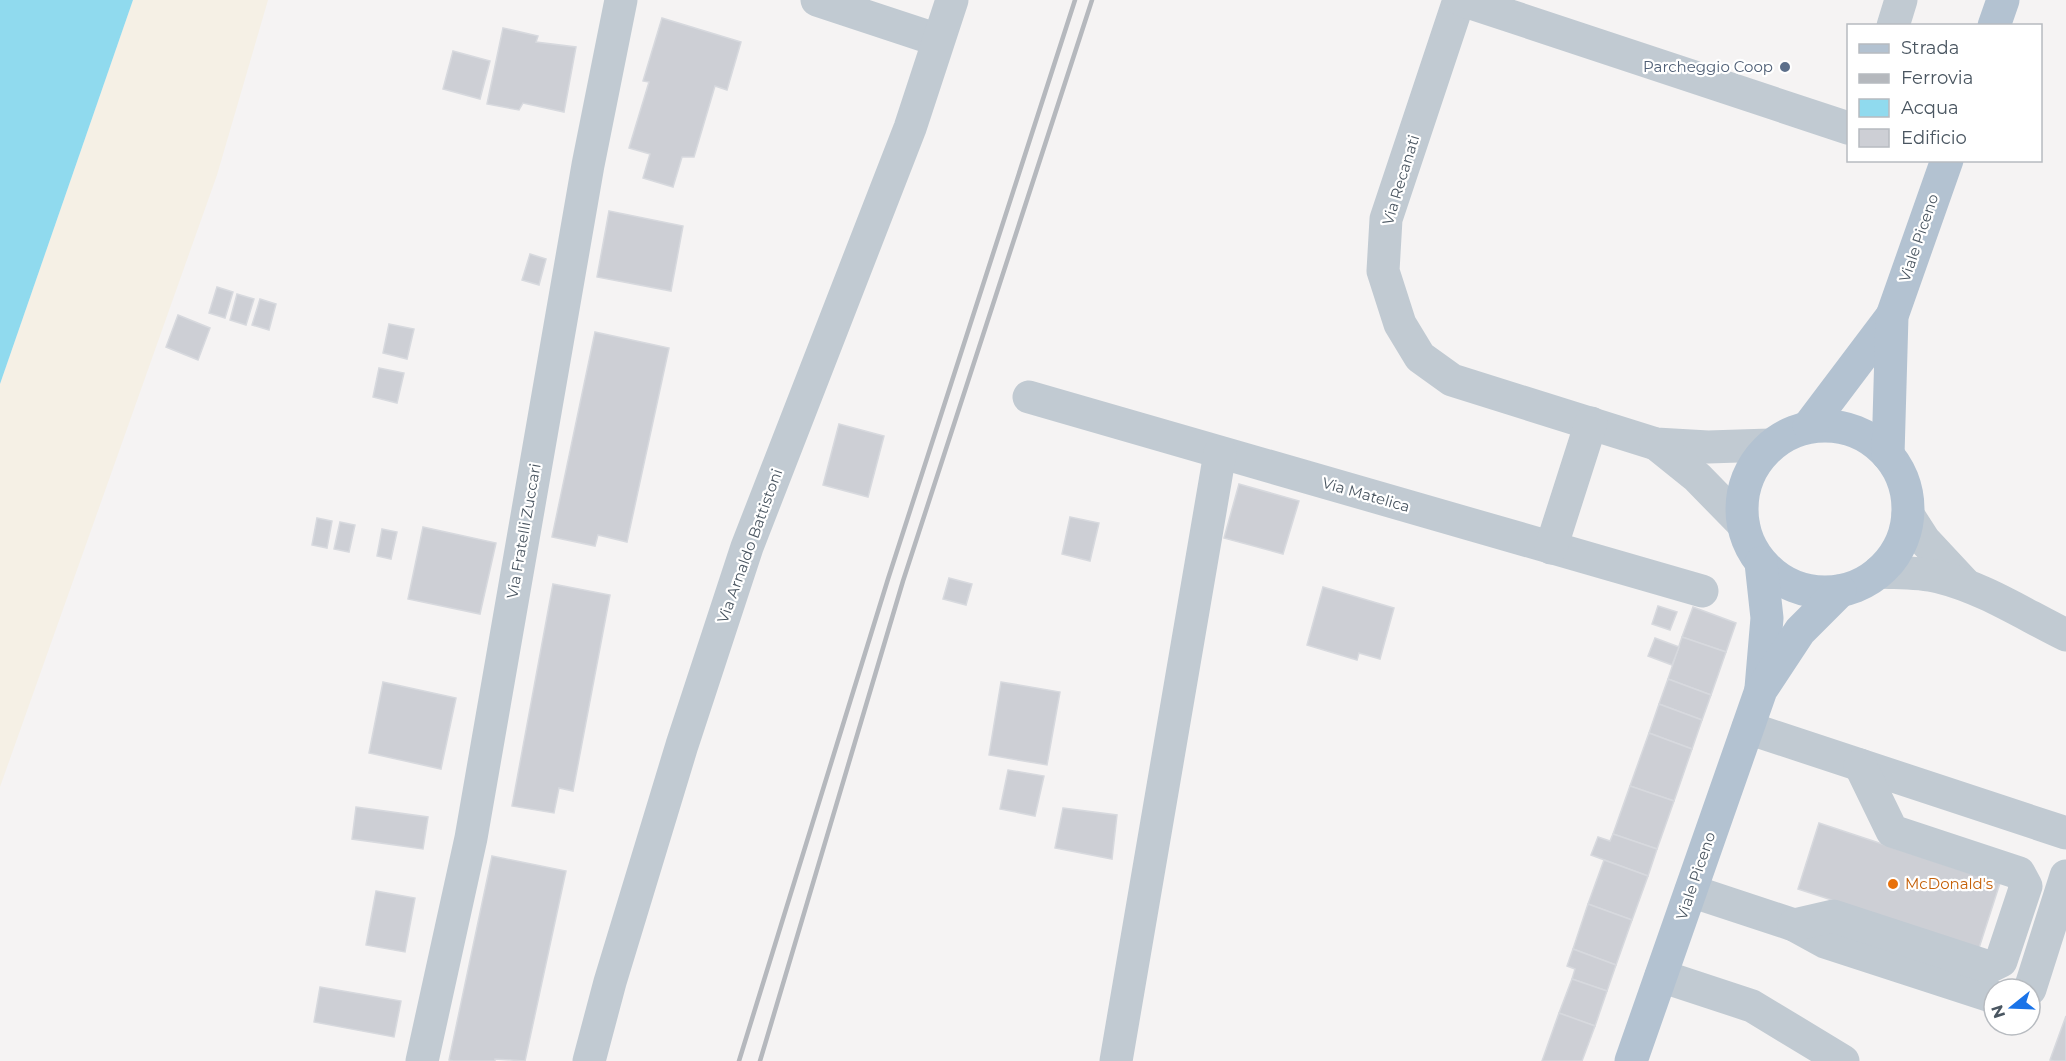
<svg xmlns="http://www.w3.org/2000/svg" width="2066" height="1061" font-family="Montserrat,sans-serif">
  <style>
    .sand { fill: #f5f0e5 }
    .water { fill: #90daee }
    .building { fill: #cdcfd5; stroke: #d7d9de; stroke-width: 1.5 }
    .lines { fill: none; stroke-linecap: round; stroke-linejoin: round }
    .minor { stroke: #c1cad2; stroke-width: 33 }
    .major { stroke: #b3c2d1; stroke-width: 33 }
    .rail { stroke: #b5b8bd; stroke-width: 4.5 }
    .service-dot { fill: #5c6f8a; stroke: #fff; stroke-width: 2 }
    .food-dot { fill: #e8710a; stroke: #fff; stroke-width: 2 }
    .labels { text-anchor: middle; stroke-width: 4.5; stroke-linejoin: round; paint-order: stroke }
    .service-label { font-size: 15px; fill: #4e5e75; stroke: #fff; text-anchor: end }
    .street-label { font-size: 15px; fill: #4a5661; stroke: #fff }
    .food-label { font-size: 15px; fill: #c56008; stroke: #fff; text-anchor: start }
  </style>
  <rect width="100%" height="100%" fill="#f5f3f3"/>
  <!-- sand -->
  <path class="sand" d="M 133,0 L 268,0 L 217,175 L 0,787 L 0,384 Z"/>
  <!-- water -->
  <path class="water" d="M 0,0 L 133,0 L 0,384 Z"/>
  <!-- building -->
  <g class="building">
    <path d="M 662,18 L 741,42 L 727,90 L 715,86 L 694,157 L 682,157 L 673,187 L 643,178 L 650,154 L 629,148 L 649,82 L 643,81 Z"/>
    <path d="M 503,28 L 538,36 L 536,42 L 576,47 L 564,112 L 523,103 L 519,110 L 487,104 Z"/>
    <path d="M 453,51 L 490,61 L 480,99 L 443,89 Z"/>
    <path d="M 609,211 L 683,226 L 671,291 L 597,277 Z"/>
    <path d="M 530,254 L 546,259 L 539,285 L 522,280 Z"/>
    <path d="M 217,287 L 233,292 L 225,318 L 209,313 Z"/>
    <path d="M 237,294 L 254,299 L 246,325 L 230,320 Z"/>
    <path d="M 260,299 L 276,304 L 269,330 L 252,325 Z"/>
    <path d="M 178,315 L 210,328 L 198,360 L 166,347 Z"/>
    <path d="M 389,324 L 414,329 L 407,359 L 383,353 Z"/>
    <path d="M 595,332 L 669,348 L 627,542 L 598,535 L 595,546 L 552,537 Z"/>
    <path d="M 379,368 L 404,373 L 397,403 L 373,397 Z"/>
    <path d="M 839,424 L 884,436 L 868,497 L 823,485 Z"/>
    <path d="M 1239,484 L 1299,501 L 1283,554 L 1224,538 Z"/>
    <path d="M 1070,517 L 1099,523 L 1090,561 L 1062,554 Z"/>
    <path d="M 317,518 L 332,521 L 327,548 L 312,545 Z"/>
    <path d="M 340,522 L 355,525 L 349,552 L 334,549 Z"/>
    <path d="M 423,527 L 496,543 L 480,614 L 408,599 Z"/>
    <path d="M 382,529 L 397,532 L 391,559 L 377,556 Z"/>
    <path d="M 949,578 L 972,584 L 966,605 L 943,599 Z"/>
    <path d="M 553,584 L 610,595 L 573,791 L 559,788 L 554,813 L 512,806 Z"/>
    <path d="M 1323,587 L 1394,608 L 1380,659 L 1359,653 L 1357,660 L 1307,645 Z"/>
    <path d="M 1658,606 L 1677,612 L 1670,630 L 1652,624 Z"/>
    <path d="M 1693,607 L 1736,623 L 1726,652 L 1682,637 Z"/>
    <path d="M 1682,637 L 1726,652 L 1711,695 L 1668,679 Z"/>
    <path d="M 1655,638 L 1679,647 L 1672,665 L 1648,656 Z"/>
    <path d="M 1668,679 L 1711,695 L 1702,720 L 1659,704 Z"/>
    <path d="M 383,682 L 456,698 L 441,769 L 369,753 Z"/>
    <path d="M 1001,682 L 1060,692 L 1047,765 L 989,755 Z"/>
    <path d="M 1659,704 L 1702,720 L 1692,749 L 1649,733 Z"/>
    <path d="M 1649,733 L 1692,749 L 1674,801 L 1630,786 Z"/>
    <path d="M 1008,770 L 1044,776 L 1035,816 L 1000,809 Z"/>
    <path d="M 1630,786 L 1674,801 L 1657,849 L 1613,834 Z"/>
    <path d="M 356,807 L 428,817 L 423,849 L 352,839 Z"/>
    <path d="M 1063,808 L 1117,815 L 1112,859 L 1055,848 Z"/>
    <path d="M 1819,823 L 2000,883 L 1979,948 L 1798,889 Z"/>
    <path d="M 1613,834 L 1657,849 L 1648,876 L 1591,855 L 1598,837 L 1610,841 Z"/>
    <path d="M 492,856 L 566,871 L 525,1061 L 495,1059 L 495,1061 L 453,1061 L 449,1060 Z"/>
    <path d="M 1604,860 L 1648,876 L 1632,920 L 1588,904 Z"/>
    <path d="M 376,891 L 415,898 L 405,952 L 366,945 Z"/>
    <path d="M 1588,904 L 1632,920 L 1616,965 L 1573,949 Z"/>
    <path d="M 1573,949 L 1616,965 L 1607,991 L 1572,979 L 1575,969 L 1567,966 Z"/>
    <path d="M 1572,979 L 1607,991 L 1595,1026 L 1559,1013 Z"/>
    <path d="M 320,987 L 401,1001 L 394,1037 L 314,1022 Z"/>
    <path d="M 1559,1013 L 1595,1026 L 1582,1061 L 1542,1061 Z"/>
    <path d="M 2066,1016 L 2066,1061 L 2054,1061 L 2050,1060 Z"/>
  </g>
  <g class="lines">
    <!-- minor -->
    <g class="minor">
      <path d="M 817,0 L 938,40"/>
      <path d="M 1459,0 L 1386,219 L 1383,271 L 1400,324 L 1420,357 L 1452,380 L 1656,444 L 1708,447 L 1770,445"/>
      <path d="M 1462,0 L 1848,128"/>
      <path d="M 1893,26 L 1901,0"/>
      <path d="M 1029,397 L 1702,591"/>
      <path d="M 1656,444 L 1697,477 L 1743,524"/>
      <path d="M 1908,515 L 1924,540 L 1965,584"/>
      <path d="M 1551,548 L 1591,423"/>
      <path d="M 1879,572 C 1899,573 1920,572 1939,577 C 1984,588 2025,615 2066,635"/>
      <path d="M 1748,728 L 2066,833"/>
      <path d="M 1691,891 L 1794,925 L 1825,942 L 1994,997"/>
      <path d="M 1794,925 L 1833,916 L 1989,967 L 2001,961 L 2026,886 L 2019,873 L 1892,831 L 1860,765"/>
      <path d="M 1661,976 L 1752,1006 L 1843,1061"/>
      <path d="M 2030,989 L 2066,876"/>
      <path d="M 422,1061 L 471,838 L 588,165 L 621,0"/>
      <path d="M 589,1061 L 610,982 L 682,745 L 747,547 L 910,128 L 952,0"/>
      <path d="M 1116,1061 L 1220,453"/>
    </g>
    <!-- major -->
    <g class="major">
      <path d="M 1994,26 L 2003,0"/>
      <circle cx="1825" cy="509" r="83"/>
      <path d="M 1809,426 L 1892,316"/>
      <path d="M 1888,455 L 1892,316 L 1947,160"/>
      <path d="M 1761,563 L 1767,618 L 1761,688"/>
      <path d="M 1631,1061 L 1761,690 L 1800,631 L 1840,591"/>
    </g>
    <!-- rail -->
    <g class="rail">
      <path d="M 739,1061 L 888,579 L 1075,0"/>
      <path d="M 760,1061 L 903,581 L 1092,0"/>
    </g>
  </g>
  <!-- markers -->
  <circle class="service-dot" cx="1785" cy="67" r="6"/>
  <circle class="food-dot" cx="1893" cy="884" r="6"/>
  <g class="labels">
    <!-- service labels -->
    <g class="service-label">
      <text x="1773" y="72">Parcheggio Coop</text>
    </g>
    <!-- street labels -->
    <g class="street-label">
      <text transform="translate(1401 180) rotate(-73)" y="5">Via Recanati</text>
      <text transform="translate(1919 238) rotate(-71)" y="5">Viale Piceno</text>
      <text transform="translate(1366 495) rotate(16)" y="5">Via Matelica</text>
      <text transform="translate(524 531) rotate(-80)" y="5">Via Fratelli Zuccari</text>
      <text transform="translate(750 546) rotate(-70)" y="5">Via Arnaldo Battistoni</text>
      <text transform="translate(1696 876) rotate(-71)" y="5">Viale Piceno</text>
    </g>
    <!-- food labels -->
    <g class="food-label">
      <text x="1905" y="889">McDonald's</text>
    </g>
  </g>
  <!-- legend -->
  <rect x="1847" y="24" width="195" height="138" fill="#ffffff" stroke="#b7bbc0" stroke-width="1.5"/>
  <rect x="1859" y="44" width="30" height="9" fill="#b3c2d1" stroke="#b7bbc0" stroke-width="1.5"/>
  <text x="1901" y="54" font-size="18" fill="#4a5661">Strada</text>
  <rect x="1859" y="74" width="30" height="9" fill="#b5b8bd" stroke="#b7bbc0" stroke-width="1.5"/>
  <text x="1901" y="84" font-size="18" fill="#4a5661">Ferrovia</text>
  <rect x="1859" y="99" width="30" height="18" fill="#90daee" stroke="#b7bbc0" stroke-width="1.5"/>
  <text x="1901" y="114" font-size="18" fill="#4a5661">Acqua</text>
  <rect x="1859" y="129" width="30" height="18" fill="#cdcfd5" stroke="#b7bbc0" stroke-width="1.5"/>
  <text x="1901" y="144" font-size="18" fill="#4a5661">Edificio</text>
  <!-- north arrow -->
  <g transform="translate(2012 1007) rotate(252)"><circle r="28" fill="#ffffff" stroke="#b7bbc0" stroke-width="1.5"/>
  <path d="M0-4.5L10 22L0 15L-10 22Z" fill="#1a73e8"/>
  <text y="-9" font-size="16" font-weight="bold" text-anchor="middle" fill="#4a5661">N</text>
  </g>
</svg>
